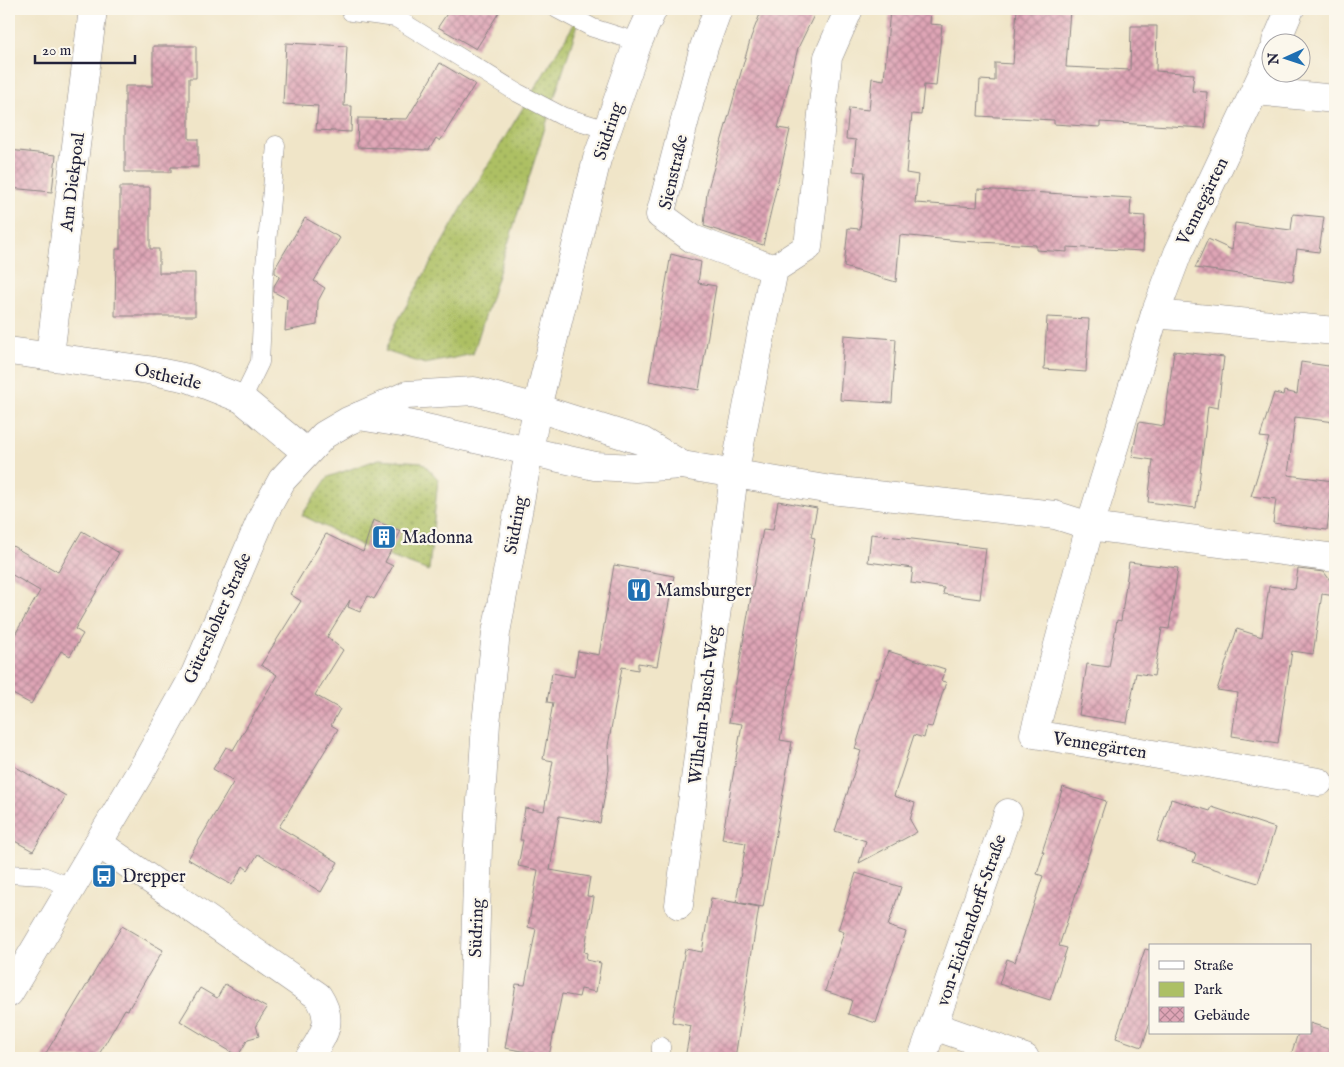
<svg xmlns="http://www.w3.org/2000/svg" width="1344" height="1067" font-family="'IM FELL English',serif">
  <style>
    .green { fill: url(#green-dots); stroke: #687150 }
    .building { fill: url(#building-cross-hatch) }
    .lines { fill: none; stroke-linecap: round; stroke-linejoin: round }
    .lane-casing { stroke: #898482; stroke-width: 19 }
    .street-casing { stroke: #898482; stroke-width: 29 }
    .primary-casing { stroke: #898482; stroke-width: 29 }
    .lane { stroke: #fff; stroke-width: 18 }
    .street { stroke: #fff; stroke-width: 28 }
    .primary { stroke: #fff; stroke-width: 28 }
    .labels { text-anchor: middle; stroke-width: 4.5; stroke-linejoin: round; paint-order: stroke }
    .street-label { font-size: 18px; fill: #22223b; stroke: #fbf7ec }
    .poi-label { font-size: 18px; fill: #22223b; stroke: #fbf7ec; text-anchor: start }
  </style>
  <defs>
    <pattern id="green-dots" width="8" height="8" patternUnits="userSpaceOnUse" patternTransform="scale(1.25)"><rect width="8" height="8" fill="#adc064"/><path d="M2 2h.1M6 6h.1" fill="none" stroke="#8c9c54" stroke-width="1.8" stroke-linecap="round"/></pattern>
    <pattern id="building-cross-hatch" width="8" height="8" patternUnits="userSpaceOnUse" patternTransform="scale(1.25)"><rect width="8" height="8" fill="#dfa5b6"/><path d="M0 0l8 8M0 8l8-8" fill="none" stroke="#b48695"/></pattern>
  </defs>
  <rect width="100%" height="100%" fill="#fbf7ec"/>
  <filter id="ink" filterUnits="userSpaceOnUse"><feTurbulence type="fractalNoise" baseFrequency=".02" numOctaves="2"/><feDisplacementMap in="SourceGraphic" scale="10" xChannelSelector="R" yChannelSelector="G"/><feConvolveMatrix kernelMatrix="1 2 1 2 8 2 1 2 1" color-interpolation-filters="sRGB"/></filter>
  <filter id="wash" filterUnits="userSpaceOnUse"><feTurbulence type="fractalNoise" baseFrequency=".0096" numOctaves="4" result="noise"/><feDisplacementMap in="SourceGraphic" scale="20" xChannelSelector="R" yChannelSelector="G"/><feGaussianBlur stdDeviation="1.12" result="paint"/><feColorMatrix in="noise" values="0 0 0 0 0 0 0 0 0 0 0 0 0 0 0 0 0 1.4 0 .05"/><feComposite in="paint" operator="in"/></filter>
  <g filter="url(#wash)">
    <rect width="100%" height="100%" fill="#f0e5c8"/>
    <!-- green -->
    <g class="green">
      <path d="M 582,11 L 473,354 L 425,364 L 385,351 L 396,324 L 463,206 Z"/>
      <path d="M 379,459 L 422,462 L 438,479 L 429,571 L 366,548 L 302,515 L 328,477 Z"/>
    </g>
    <g id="blocks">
      <!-- building -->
      <g class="building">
        <path d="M 450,9 L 501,9 L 476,49 L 438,27 Z"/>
        <path d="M 762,9 L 817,9 L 798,48 L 778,128 L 790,130 L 763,245 L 704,226 L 707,192 L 751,37 Z"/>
        <path d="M 890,9 L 931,9 L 930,24 L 942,25 L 936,86 L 924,85 L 921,115 L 912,114 L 906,173 L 918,175 L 915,203 L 977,207 L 978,189 L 1131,198 L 1130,215 L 1145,216 L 1143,251 L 1067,247 L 1067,252 L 1036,250 L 1036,245 L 960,241 L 900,235 L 896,282 L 844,267 L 848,228 L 860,229 L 865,172 L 853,171 L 856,140 L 846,139 L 849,108 L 869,110 L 872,78 L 884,80 Z"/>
        <path d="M 1017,9 L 1070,9 L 1066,67 L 1130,70 L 1131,26 L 1157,26 L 1156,71 L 1194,74 L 1192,91 L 1207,92 L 1205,128 L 1100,122 L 1100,127 L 1054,124 L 1054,120 L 978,116 L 980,80 L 995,81 L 995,63 L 1013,64 Z"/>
        <path d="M 286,43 L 347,46 L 344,106 L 352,106 L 351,132 L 316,130 L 318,106 L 283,104 Z"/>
        <path d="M 153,46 L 196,46 L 196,78 L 189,78 L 189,139 L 198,139 L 198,167 L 171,167 L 171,172 L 125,172 L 125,86 L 153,86 Z"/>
        <path d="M 440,63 L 475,84 L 440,141 L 436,138 L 429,150 L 357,147 L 358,118 L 407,119 Z"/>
        <path d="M 9,150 L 56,155 L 52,192 L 9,188 Z"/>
        <path d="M 120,187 L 150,187 L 150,249 L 159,249 L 159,273 L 195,273 L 195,316 L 115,316 L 116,249 L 120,249 Z"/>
        <path d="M 1293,214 L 1324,217 L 1319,252 L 1297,249 L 1293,281 L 1195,268 L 1208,239 L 1232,250 L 1235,223 L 1291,230 Z"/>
        <path d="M 305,218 L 340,238 L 314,281 L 325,288 L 318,301 L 317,325 L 285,331 L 287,299 L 274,292 L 274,286 L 280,276 L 275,273 L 275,268 Z"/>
        <path d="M 671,254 L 701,262 L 698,283 L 716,286 L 699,390 L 649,381 Z"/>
        <path d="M 1047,317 L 1089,319 L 1086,372 L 1044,369 Z"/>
        <path d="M 844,335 L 896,339 L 892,403 L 840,400 Z"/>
        <path d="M 1174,351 L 1224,357 L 1218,408 L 1208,406 L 1196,508 L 1148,502 L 1153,460 L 1132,457 L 1139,422 L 1164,426 Z"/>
        <path d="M 1301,362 L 1335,367 L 1335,422 L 1295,417 L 1288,475 L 1333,481 L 1327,530 L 1273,523 L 1276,499 L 1251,496 L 1269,438 L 1260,437 L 1274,393 L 1283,395 L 1284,391 L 1297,394 Z"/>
        <path d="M 778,501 L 817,508 L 811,537 L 815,538 L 780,740 L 792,742 L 763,907 L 736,902 L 746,843 L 722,839 L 742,724 L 729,722 L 763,529 L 773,530 Z"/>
        <path d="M 373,520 L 401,531 L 385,562 L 393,566 L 374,599 L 368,596 L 360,612 L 348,607 L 350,600 L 327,637 L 343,650 L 315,695 L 340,709 L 331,725 L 338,729 L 279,827 L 338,862 L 321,892 L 258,854 L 248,870 L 243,866 L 232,885 L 188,859 L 234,781 L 213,769 L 226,747 L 233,750 L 277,675 L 261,665 L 301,601 L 290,594 L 326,534 L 363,552 Z"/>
        <path d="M 82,531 L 119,553 L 75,629 L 83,634 L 70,656 L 61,651 L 31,704 L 9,692 L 9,645 L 40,591 L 9,573 L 9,544 L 58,572 Z"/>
        <path d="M 871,534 L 986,548 L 980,599 L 943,594 L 944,588 L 911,583 L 913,568 L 868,562 Z"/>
        <path d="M 1129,562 L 1178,568 L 1169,629 L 1162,628 L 1154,676 L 1136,673 L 1127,723 L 1079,715 L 1087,664 L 1109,667 L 1117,620 L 1121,621 Z"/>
        <path d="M 614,565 L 674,576 L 657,666 L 638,663 L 638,670 L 622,667 L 608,746 L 609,770 L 600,823 L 559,816 L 550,870 L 590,877 L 587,896 L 594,897 L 584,952 L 587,953 L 586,960 L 601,963 L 596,992 L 581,989 L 579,997 L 562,994 L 549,1056 L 505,1048 L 516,984 L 525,985 L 536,929 L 528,927 L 538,870 L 518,866 L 523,840 L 520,840 L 525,808 L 544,811 L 553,761 L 543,759 L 553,703 L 547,702 L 552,673 L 574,677 L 578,651 L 599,655 Z"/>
        <path d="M 1298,569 L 1324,572 L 1335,587 L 1335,596 L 1322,594 L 1313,654 L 1292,651 L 1278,743 L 1232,736 L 1238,693 L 1217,690 L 1237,629 L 1262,637 L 1269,586 L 1295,589 Z"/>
        <path d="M 888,651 L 945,669 L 941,681 L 946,682 L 932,727 L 927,726 L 924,738 L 914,735 L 894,796 L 915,803 L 910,820 L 917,832 L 859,863 L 866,841 L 835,831 L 861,751 L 855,749 L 877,678 L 879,678 Z"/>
        <path d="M 9,763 L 66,796 L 33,851 L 9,838 Z"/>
        <path d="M 1063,787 L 1106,801 L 1059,946 L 1067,948 L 1050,1000 L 999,984 L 1007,959 L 1015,962 L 1043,876 L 1037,874 L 1044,852 L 1042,852 Z"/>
        <path d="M 1171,799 L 1210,811 L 1212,807 L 1275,828 L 1258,883 L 1193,862 L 1196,854 L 1157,841 Z"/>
        <path d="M 856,873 L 901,887 L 888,926 L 906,932 L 876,1023 L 848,1014 L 852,1000 L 825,991 L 844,932 L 838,930 Z"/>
        <path d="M 711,898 L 759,907 L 741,1020 L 735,1058 L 685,1058 L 691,1026 L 672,1022 L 685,949 L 702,952 Z"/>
        <path d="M 122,926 L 163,950 L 128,1010 L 125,1009 L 97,1058 L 43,1058 Z"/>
        <path d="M 1145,949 L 1150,950 L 1150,1022 L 1142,1047 L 1116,1038 Z"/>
        <path d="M 225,984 L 267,1008 L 256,1025 L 259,1036 L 248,1039 L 238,1056 L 180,1021 L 200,988 L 217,998 Z"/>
        <path d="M 1310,1023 L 1335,1031 L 1335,1058 L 1290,1058 L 1298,1033 L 1310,1033 Z"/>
      </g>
    </g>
  </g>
  <g filter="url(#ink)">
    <use href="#blocks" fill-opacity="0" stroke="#898482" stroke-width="1"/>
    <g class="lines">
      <defs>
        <g id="lane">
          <path d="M 557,9 L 593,28 L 638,42"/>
          <path d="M 351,12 L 396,18 L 518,93 L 562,116 L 608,130"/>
          <path d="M 242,399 L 260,362 L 264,276 L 276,145"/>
          <path d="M 9,874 L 43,876 L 71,887"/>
          <path d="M 661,1046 L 661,1058"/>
        </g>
        <g id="street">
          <path d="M 718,9 L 704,47 L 660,215 L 693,239 L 774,269"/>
          <path d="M 1276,42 L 1290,9"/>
          <path d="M 1272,54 L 1178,253 L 1155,314 L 1090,526 L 1034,734 L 1319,782"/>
          <path d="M 1256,91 L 1335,99"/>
          <path d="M 1155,314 L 1335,331"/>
          <path d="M 9,351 L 148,370 L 188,378 L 242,399 L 306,452"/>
          <path d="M 50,355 L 93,9"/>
          <path d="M 359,416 L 408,424 L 595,466 L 635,468 L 682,465 L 831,490 L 1055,515 L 1090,526 L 1335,558"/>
          <path d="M 98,843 L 318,996 C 335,1022 324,1034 309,1058"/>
          <path d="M 679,905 L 734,475 L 774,269 L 808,247 L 828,57 L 849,9"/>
          <path d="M 9,993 L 145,764 L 195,674 L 263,515 L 282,480 L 324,435 L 348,421 L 407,395 L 474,391 L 537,408 L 642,441 L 682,465"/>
          <path d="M 934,1026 L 1025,1058"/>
          <path d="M 922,1058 L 1008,813"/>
        </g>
        <path id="primary" d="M 472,1058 L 478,846 L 486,723 L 496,633 L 537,408 L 597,159 L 638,42 L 653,9"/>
      </defs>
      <!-- lane casing -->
      <use href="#lane" class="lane-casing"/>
      <!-- street casing -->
      <use href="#street" class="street-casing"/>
      <!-- primary casing -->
      <use href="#primary" class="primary-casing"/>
      <!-- lane -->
      <use href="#lane" class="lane"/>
      <!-- street -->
      <use href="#street" class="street"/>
      <!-- primary -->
      <use href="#primary" class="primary"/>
    </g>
  </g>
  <!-- icons -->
  <defs>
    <symbol id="building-square" viewBox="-11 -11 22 22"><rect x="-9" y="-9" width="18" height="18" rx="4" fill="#1f6fb2" stroke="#fbf7ec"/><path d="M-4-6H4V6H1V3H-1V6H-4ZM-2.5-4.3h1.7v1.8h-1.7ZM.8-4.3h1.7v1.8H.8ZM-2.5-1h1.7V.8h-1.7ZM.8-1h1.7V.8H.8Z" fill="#fff"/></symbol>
    <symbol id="restaurant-square" viewBox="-11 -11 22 22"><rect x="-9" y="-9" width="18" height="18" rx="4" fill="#1f6fb2" stroke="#fbf7ec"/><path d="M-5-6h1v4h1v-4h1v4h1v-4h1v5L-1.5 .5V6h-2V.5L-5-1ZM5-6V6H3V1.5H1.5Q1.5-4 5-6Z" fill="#fff"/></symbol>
    <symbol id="bus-square" viewBox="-11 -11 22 22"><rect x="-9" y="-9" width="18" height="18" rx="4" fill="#1f6fb2" stroke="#fbf7ec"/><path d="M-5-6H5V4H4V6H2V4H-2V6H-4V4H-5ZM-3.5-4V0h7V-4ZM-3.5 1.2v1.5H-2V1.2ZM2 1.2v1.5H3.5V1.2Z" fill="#fff"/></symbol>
  </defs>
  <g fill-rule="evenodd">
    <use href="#building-square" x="370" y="523" width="28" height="28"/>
    <use href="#restaurant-square" x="625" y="576" width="28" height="28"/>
    <use href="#bus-square" x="90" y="862" width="28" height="28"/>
  </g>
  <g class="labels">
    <!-- street labels -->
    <g class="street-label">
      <text transform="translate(608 131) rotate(-72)" y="6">Südring</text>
      <text transform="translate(673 172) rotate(-77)" y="6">Sienstraße</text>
      <text transform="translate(72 182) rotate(-83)" y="6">Am Diekpoal</text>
      <text transform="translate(1202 201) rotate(-64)" y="6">Vennegärten</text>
      <text transform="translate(168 376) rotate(13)" y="6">Ostheide</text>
      <text transform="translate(515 525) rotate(-80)" y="6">Südring</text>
      <text transform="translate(217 618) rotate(-66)" y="6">Gütersloher Straße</text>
      <text transform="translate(704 705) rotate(-83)" y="6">Wilhelm-Busch-Weg</text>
      <text transform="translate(1100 745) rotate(9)" y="6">Vennegärten</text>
      <text transform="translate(971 920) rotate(-71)" y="6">von-Eichendorff-Straße</text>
      <text transform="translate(476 928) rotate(-88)" y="6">Südring</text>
    </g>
    <!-- poi labels -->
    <g class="poi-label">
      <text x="402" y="543">Madonna</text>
      <text x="656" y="596">Mamsburger</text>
      <text x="122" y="882">Drepper</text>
    </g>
  </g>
  <!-- margin -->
  <rect width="1344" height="1067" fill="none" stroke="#fbf7ec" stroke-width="30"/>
  <!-- legend -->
  <rect x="1149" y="944" width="162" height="90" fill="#fbf7ec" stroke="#a4a2a5"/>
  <rect x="1159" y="961" width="25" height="8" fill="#ffffff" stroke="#a4a2a5"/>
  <text x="1194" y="970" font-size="15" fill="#22223b">Straße</text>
  <rect x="1159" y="982" width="25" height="15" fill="#adc064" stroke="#a4a2a5"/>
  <text x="1194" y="994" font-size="15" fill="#22223b">Park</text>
  <rect x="1159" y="1007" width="25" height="15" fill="url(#building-cross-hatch)" stroke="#a4a2a5"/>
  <text x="1194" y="1020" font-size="15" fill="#22223b">Gebäude</text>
  <!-- north arrow -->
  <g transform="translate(1286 58) rotate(267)"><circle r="24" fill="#fbf7ec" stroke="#a4a2a5"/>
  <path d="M0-4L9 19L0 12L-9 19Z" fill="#1f6fb2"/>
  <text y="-8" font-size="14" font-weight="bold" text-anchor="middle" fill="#22223b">N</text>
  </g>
  <!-- scale -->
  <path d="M35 55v8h100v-8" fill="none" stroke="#22223b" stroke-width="2.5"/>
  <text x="42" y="55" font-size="15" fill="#22223b" stroke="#fbf7ec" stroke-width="4" paint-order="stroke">20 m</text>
</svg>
